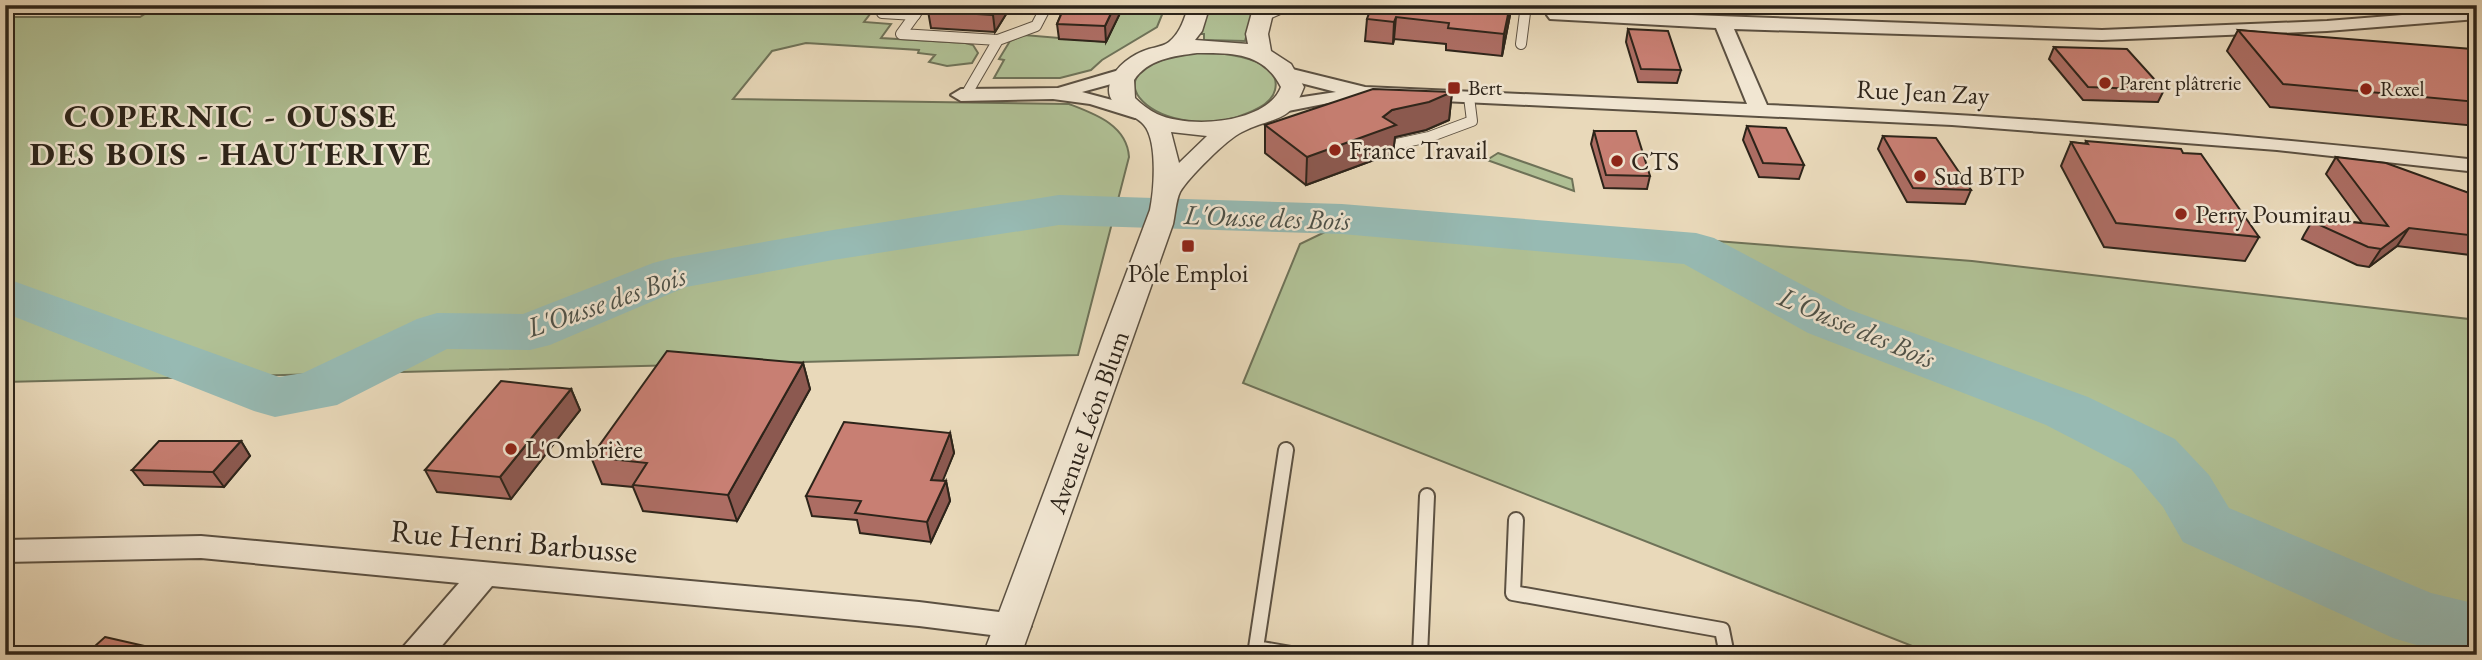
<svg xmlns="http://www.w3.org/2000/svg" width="2482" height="660" font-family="'EB Garamond',serif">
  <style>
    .green { fill: #b0c095; stroke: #6e7258; stroke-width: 2 }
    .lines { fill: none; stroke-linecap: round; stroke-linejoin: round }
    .river { fill: #97bab3; fill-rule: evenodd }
    .service-far1-casing { stroke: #5c5142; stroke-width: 12 }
    .service-casing { stroke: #5c5142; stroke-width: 18 }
    .minor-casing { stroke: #5c5142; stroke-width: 4 }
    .tertiary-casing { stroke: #5c5142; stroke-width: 3 }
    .service-far1 { stroke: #f1e6d2; stroke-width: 10 }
    .service { stroke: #f1e6d2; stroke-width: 14 }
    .minor { fill: #f1e6d2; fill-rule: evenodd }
    .tertiary { fill: #f1e6d2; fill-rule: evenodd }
    .wall { fill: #ac6d63; stroke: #2d241a; stroke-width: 2 }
    .shaded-wall { fill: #8c5950; stroke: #2d241a; stroke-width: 2 }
    .building { fill: #c87f73; stroke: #2d241a; stroke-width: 2 }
    .poi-dot { fill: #8f2418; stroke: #f1e6d2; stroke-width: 2.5 }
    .labels { text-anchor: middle; stroke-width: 5; stroke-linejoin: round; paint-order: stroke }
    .far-poi-label { font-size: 21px; fill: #2d241a; stroke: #f1e6d2; text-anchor: start }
    .street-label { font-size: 26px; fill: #2d241a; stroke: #f1e6d2 }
    .poi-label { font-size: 26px; fill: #2d241a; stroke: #f1e6d2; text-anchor: start }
    .water-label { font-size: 28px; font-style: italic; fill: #4d5148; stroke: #f1e6d2 }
    .near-street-label { font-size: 32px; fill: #2d241a; stroke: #f1e6d2 }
    .district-label { font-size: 33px; font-weight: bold; letter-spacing: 2px; fill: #2d241a; stroke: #f1e6d2 }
  </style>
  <rect width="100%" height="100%" fill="#e9d9ba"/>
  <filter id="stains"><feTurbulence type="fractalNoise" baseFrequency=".00286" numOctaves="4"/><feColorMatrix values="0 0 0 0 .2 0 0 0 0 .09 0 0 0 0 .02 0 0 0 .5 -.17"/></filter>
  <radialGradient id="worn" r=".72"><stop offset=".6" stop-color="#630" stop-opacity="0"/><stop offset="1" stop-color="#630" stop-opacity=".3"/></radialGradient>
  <!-- green -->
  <g class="green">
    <path d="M 159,5 L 877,5 L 864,22 L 891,24 L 881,38 L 965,43 L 973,45 L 978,53 L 972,63 L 947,66 L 929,62 L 935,55 L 918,53 L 919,50 L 806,43 L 772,51 L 733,99 L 1069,104 C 1095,114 1127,125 1129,157 L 1078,355 L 5,382 L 5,17 L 140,17 Z"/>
    <path d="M 1119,5 L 1166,5 L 1157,27 L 1102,60 L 1091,70 L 1060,78 L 994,78 L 1004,60 L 999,59 L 1010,41 L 1024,35 L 1106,42 L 1121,10 Z"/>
    <path d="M 1208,5 L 1255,5 L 1245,41 L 1204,40 L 1204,34 L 1199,34 Z"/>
    <path d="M 1203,52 C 1223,53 1283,58 1275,90 C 1272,102 1260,108 1248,113 C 1165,149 1065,66 1203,52 Z"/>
    <path d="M 1498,153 L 1572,179 L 1574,191 L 1487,160 Z"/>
    <path d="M 1420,218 L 1972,261 L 2477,320 L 2477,655 L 1935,655 L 1243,383 L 1300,244 L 1329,230 Z"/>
  </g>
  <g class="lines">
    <!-- river -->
    <path class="river" d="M 1059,195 L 1342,204 L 1696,233 L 1714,238 L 1848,309 L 2088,397 L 2175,439 L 2209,475 L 2229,508 L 2431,593 L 2477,604 L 2477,655 L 2450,655 L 2393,638 L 2183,542 L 2163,507 L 2131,469 L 2046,425 L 1808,333 L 1684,264 L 1342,234 L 1059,225 L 833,260 L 686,287 L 550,345 L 530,350 L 447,349 L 337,405 L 275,417 L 254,411 L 5,313 L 5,278 L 279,377 L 303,373 L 417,319 L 437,313 L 523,314 L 653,263 L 672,258 L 833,230 Z"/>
    <defs>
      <g id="service-far1">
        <path d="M 922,5 L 901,34 L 998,40"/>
        <path d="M 882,13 L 915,15"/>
        <path d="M 1261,17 L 1289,5"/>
        <path d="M 1521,44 L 1526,5"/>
        <path d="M 966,95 L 998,40 L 1036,26 L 1047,5"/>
        <path d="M 1392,145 L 1429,137 L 1472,121 L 1469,97"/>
      </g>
      <g id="service">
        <path d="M 1286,450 L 1256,648 L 1297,655"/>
        <path d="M 1516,520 L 1513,593 L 1722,630 L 1727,655"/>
        <path d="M 1420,655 L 1427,496"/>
      </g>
      <g id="minor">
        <path d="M 2477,9 L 2477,19 L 2327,31 L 2102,40 L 1734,29 L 1767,105 C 2004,115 2241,134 2477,160 L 2477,172 L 2277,150 L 1952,125 L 1359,97 L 1283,112 L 1273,106 L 1283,100 L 1336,92 L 1281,78 L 1279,74 L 1281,70 L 1288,68 L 1365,87 L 1747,104 L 1716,28 L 1550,19 L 1547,15 L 1556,10 L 2102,30 L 2327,21 Z"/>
        <path d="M 1126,68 L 1133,70 L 1135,74 L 1133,78 L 1082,92 L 1142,108 L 1145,112 L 1142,116 L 1135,118 L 1090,104 L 1053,99 L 961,101 L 951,95 L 961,89 L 1058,88 Z"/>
        <path d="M 201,536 L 919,602 L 1015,614 L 1026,617 L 1031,626 L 1026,635 L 1015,638 L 919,626 L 492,586 L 434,655 L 399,655 L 404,646 L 459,583 L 201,558 L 5,562 L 5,540 Z"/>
      </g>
      <path id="tertiary" d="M 1189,5 L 1210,5 L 1202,31 L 1195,40 L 1248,44 L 1246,34 L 1254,5 L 1275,5 L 1268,34 L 1271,51 L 1291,64 L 1304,87 C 1290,125 1272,116 1242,132 C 1227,139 1188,178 1180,192 C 1176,200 1175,215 1173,224 L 1021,655 L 983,655 L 1150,210 C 1154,191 1158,141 1144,125 C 1133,112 1103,108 1110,83 C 1115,66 1133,54 1149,49 C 1156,47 1164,46 1169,42 C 1181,32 1184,19 1189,5 ZM 1197,53 C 1233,53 1263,52 1281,87 C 1267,124 1189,129 1157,114 C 1149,110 1141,104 1135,98 L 1134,80 C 1148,59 1174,56 1197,53 ZM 1171,132 L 1207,136 L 1179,163 Z"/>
    </defs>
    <!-- service-far1 casing -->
    <use href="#service-far1" class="service-far1-casing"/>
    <!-- service casing -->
    <use href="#service" class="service-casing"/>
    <!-- minor casing -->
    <use href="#minor" class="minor-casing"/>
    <!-- tertiary casing -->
    <use href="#tertiary" class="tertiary-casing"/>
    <!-- service-far1 -->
    <use href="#service-far1" class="service-far1"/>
    <!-- service -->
    <use href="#service" class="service"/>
    <!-- minor -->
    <use href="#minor" class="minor"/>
    <!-- tertiary -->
    <use href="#tertiary" class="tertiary"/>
  </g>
  <!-- wall -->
  <g class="wall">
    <path d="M 932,5 L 1016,5 L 1012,11 L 1008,11 L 995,32 L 931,28 L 928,11 Z"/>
    <path d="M 1065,5 L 1124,5 L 1106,42 L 1059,39 L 1057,24 Z"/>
    <path d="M 1512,5 L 1502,56 L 1446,50 L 1446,44 L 1394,39 L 1393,44 L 1365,41 L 1367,19 Z"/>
    <path d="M 1628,29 L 1681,70 L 1677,83 L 1638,82 L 1626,42 Z"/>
    <path d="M 2238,30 L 2477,54 L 2477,126 L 2270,107 L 2227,51 Z"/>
    <path d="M 2054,47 L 2164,90 L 2158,102 L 2083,100 L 2049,59 Z"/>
    <path d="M 1452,92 L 1449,120 L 1426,130 L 1395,137 L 1393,153 L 1306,185 L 1265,153 L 1265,125 Z"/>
    <path d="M 1747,126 L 1804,165 L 1799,179 L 1759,177 L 1743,140 Z"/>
    <path d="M 1594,131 L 1650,176 L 1647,189 L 1604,188 L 1591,144 Z"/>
    <path d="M 1883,136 L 1971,190 L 1965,204 L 1907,202 L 1878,149 Z"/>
    <path d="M 2086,141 L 2259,237 L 2245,261 L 2104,247 L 2061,166 L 2071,142 L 2085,144 Z"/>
    <path d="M 2336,157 L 2469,193 L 2477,194 L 2477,262 L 2470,255 L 2397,246 L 2369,267 L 2357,265 L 2302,239 L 2304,235 L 2314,218 L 2362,223 L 2326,174 Z"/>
    <path d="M 803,363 L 810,389 L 737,521 L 643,511 L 633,487 L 602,484 L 591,457 Z"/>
    <path d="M 571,389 L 580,410 L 511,499 L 437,492 L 425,470 Z"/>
    <path d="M 950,433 L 954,453 L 942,481 L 946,481 L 950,501 L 931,542 L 860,533 L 857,520 L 812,516 L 806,496 Z"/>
    <path d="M 241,441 L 250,456 L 224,487 L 144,485 L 132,470 Z"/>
  </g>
  <!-- shaded-wall -->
  <g class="shaded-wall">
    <path d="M 999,5 L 1007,5 L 1008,11 L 995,32 L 993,15 Z"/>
    <path d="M 1115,5 L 1124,5 L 1106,42 L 1105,26 Z"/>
    <path d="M 1510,5 L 1512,5 L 1502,56 L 1504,34 Z"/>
    <path d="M 1396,17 L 1394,39 L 1393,44 L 1394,22 Z"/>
    <path d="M 1452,92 L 1449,120 L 1426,130 L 1395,137 L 1393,153 L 1306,185 L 1307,157 L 1383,117 L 1392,110 Z"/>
    <path d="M 2409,228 L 2397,246 L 2369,267 L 2381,249 Z"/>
    <path d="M 803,363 L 810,389 L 737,521 L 728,495 Z"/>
    <path d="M 571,389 L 580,410 L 511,499 L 500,477 Z"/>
    <path d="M 950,433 L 954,453 L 935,500 L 931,480 Z"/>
    <path d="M 241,441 L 250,456 L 224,487 L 213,472 Z"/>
    <path d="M 946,481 L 950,501 L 931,542 L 927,522 Z"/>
    <path d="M 5,635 L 13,644 L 5,652 Z"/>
  </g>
  <!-- building -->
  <g class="building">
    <path d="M 932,5 L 999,5 L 993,15 L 928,11 Z"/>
    <path d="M 1065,5 L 1115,5 L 1105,26 L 1057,24 Z"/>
    <path d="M 1372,5 L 1510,5 L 1504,34 L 1448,28 L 1449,23 L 1396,17 L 1394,22 L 1367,19 Z"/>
    <path d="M 1628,29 L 1668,31 L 1681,70 L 1641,69 Z"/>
    <path d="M 2238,30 L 2472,49 L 2477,54 L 2477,102 L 2283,84 Z"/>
    <path d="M 2054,47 L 2127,49 L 2164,90 L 2088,87 Z"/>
    <path d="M 1373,89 L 1452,92 L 1429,102 L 1392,110 L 1383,117 L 1396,125 L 1307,157 L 1265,125 Z"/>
    <path d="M 1747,126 L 1786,128 L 1804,165 L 1763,163 Z"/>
    <path d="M 1594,131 L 1636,131 L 1650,176 L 1606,175 Z"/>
    <path d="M 1883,136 L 1936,138 L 1971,190 L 1913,188 Z"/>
    <path d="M 2086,141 L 2181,149 L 2183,153 L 2201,154 L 2259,237 L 2116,223 L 2071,142 L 2088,144 Z"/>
    <path d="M 2336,157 L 2386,163 L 2469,193 L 2477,194 L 2477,236 L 2409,228 L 2381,249 L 2368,247 L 2313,222 L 2314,218 L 2388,226 Z"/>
    <path d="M 667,351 L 803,363 L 728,495 L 633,485 L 647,463 L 591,457 Z"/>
    <path d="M 501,381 L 571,389 L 500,477 L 425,470 Z"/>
    <path d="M 844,422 L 950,433 L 931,480 L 946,481 L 927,522 L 855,513 L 861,501 L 806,496 Z"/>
    <path d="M 159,441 L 241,441 L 213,472 L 132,470 Z"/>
    <path d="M 105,637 L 184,655 L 85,655 Z"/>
    <path d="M 222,647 L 253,655 L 214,655 Z"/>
  </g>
  <!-- markers -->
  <g class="poi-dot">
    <circle cx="2105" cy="83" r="7"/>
    <rect x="1447" y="81" width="14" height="14" rx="3.5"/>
    <circle cx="2366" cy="89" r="7"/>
    <circle cx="1335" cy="150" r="7"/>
    <circle cx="1617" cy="161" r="7"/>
    <circle cx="1920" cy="176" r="7"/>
    <circle cx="2181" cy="214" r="7"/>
    <rect x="1181" y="239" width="14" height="14" rx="3.5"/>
    <circle cx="511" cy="449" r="7"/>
  </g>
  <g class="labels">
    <!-- far-poi labels -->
    <g class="far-poi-label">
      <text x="2119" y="90">Parent plâtrerie</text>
      <text x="1468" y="95">Bert</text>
      <text x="2380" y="96">Rexel</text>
    </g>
    <!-- street labels -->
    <g class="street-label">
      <text transform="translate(1923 92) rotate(3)" y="9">Rue Jean Zay</text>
      <text transform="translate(1088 422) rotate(-70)" y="9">Avenue Léon Blum</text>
    </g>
    <!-- poi labels -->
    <g class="poi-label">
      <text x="1349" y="159">France Travail</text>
      <text x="1631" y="170">CTS</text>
      <text x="1934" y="185">Sud BTP</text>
      <text x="2195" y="223">Perry Poumirau</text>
      <text x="1188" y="282" text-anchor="middle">Pôle Emploi</text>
      <text x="525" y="458">L'Ombrière</text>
    </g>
    <!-- water labels -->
    <g class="water-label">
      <text transform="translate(1267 217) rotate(2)" y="10">L'Ousse des Bois</text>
      <text transform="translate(606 301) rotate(-19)" y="10">L'Ousse des Bois</text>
      <text transform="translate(1857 327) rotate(23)" y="10">L'Ousse des Bois</text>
    </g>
    <!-- near-street labels -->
    <g class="near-street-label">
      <text transform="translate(514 541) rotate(5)" y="11">Rue Henri Barbusse</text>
    </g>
    <!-- district labels -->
    <g class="district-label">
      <text x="231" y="127">COPERNIC - OUSSE<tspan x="231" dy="38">DES BOIS - HAUTERIVE</tspan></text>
    </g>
  </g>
  <!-- margin -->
  <rect width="2482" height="660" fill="none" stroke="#e9d9ba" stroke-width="28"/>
  <rect x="7" y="7" width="2468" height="646" fill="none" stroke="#2d241a" stroke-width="3.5"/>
  <rect x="14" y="14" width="2454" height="632" fill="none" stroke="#2d241a" stroke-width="2"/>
  <rect width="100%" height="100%" filter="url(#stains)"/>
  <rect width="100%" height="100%" fill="url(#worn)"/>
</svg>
